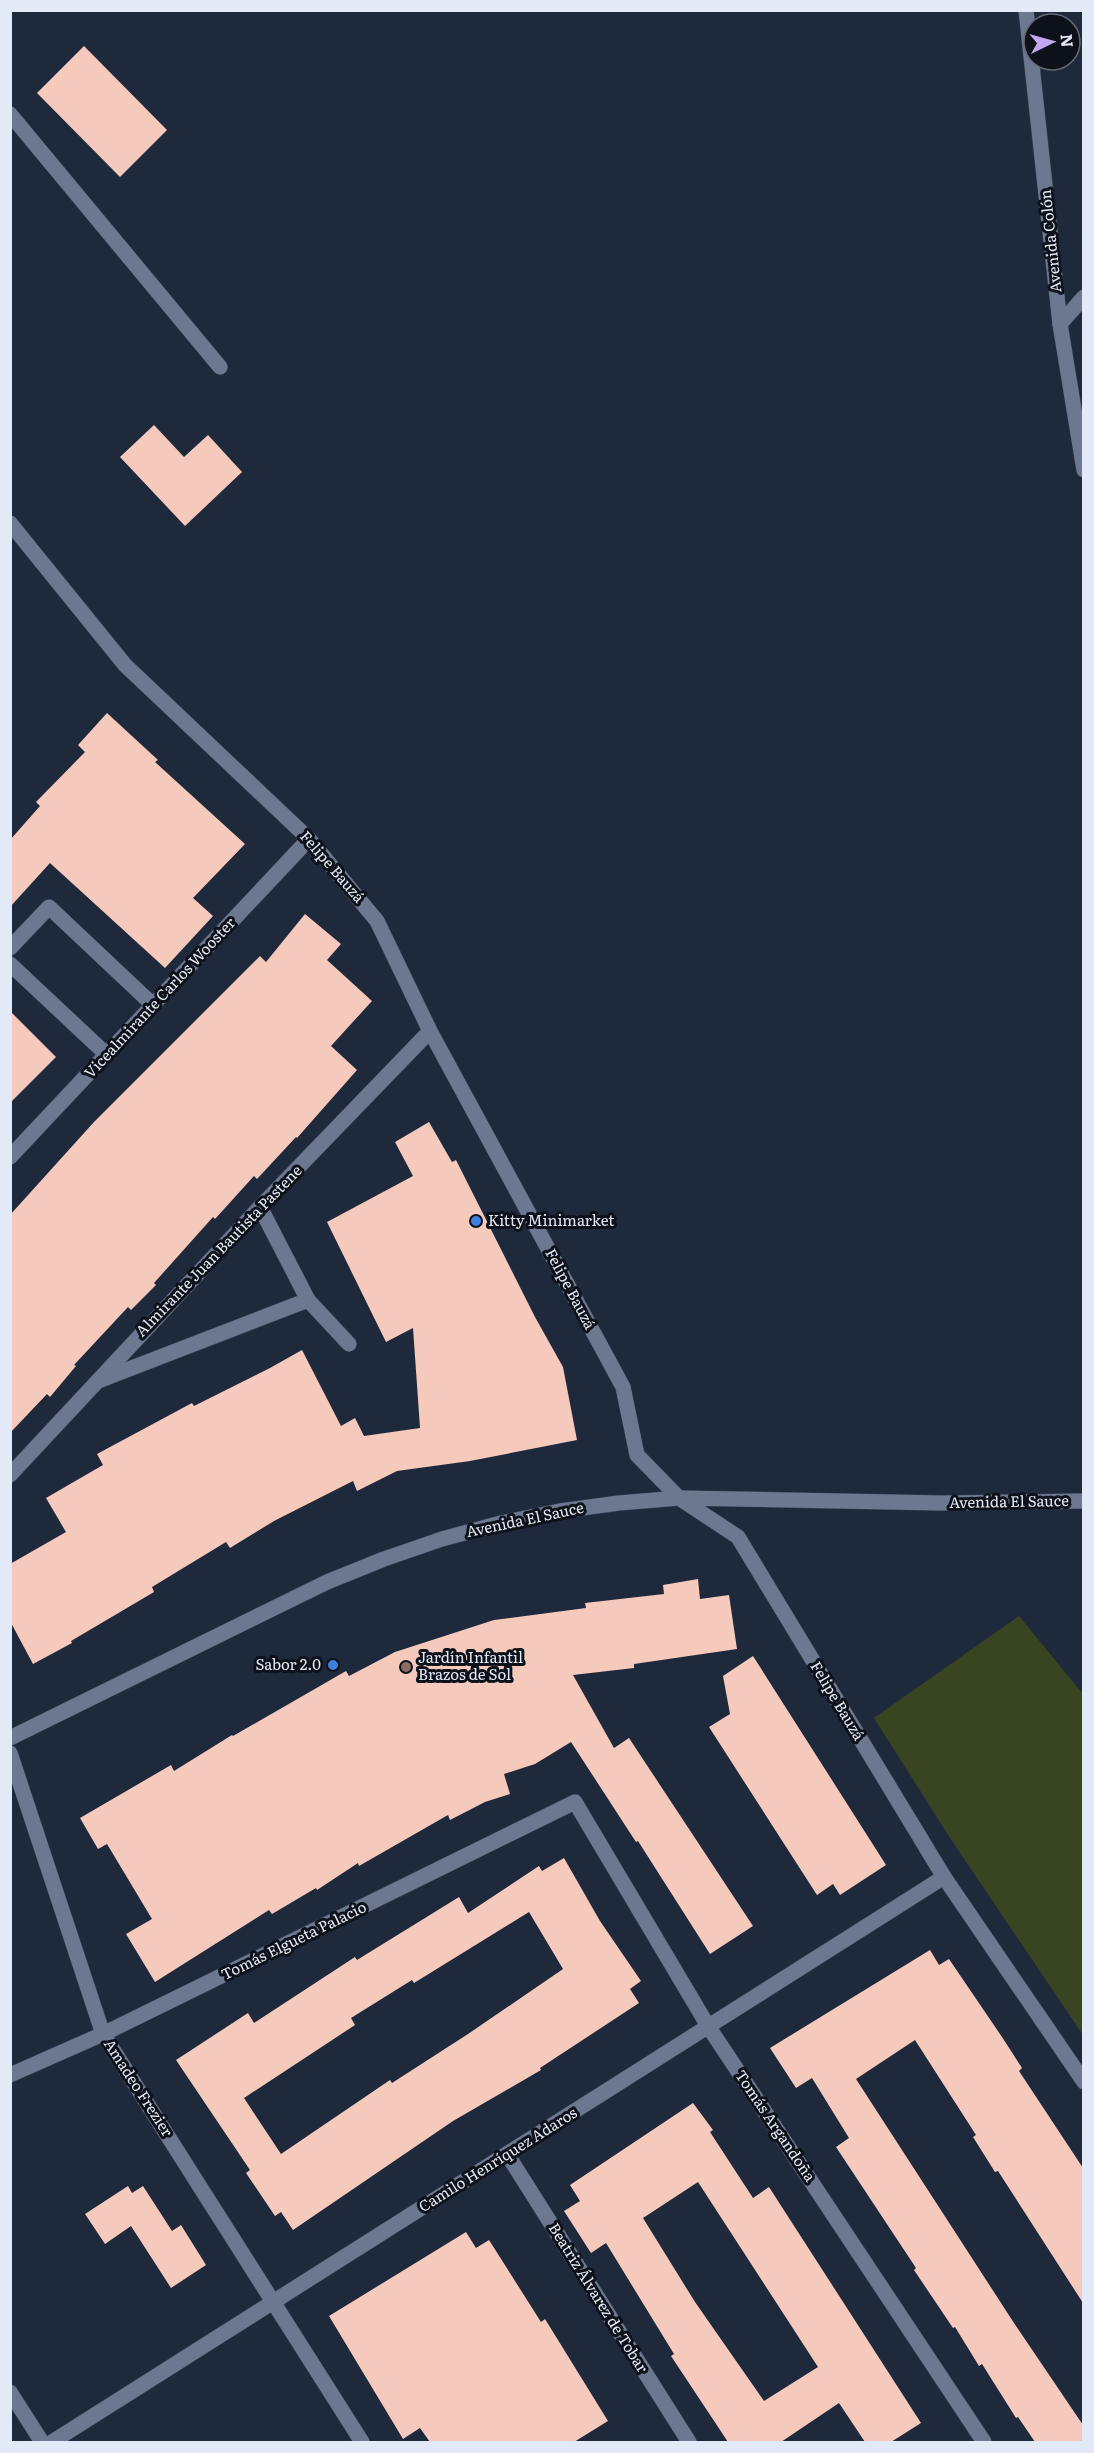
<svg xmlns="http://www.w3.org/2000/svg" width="1094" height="2453" font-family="Literata,serif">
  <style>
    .green { fill: #394520 }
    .building { fill: #f6c9bd; fill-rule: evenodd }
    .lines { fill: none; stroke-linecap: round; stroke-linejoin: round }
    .minor-casing { stroke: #3d4556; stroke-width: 16 }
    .tertiary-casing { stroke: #3d4556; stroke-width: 16 }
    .minor { stroke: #6c788f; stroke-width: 15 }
    .tertiary { stroke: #6c788f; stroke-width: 15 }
    .shop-dot { fill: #3f7fe0; stroke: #0d121a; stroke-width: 2 }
    .education-dot { fill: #8d6e63; stroke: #0d121a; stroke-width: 2 }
    .labels { text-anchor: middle; stroke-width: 6; stroke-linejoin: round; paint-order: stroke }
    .street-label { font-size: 15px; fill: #e3eaf7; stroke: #0d121a }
    .poi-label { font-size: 15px; fill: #e3eaf7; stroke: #0d121a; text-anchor: start }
  </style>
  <rect width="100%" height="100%" fill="#1f293c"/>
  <!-- green -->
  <path class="green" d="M 1019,1616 L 1083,1694 L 1083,2035 L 952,1841 L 874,1718 Z"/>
  <!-- building -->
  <g class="building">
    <path d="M 84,46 L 167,130 L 120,177 L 37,93 Z"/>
    <path d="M 154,425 L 184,457 L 208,435 L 242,472 L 185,526 L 120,457 Z"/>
    <path d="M 107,713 L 158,760 L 155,762 L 245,844 L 193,898 L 213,916 L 165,968 L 50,863 L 10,907 L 10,840 L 40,806 L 36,802 L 85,752 L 78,745 Z"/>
    <path d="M 305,914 L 341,944 L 327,960 L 372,1001 L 331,1046 L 357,1070 L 297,1138 L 296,1137 L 257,1179 L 254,1176 L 215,1219 L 213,1217 L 154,1283 L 156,1285 L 131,1310 L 128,1307 L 74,1365 L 76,1366 L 50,1397 L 47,1394 L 10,1433 L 10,1215 L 94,1122 L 260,956 L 266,962 Z"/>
    <path d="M 10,1011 L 56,1057 L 10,1103 Z"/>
    <path d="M 429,1122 L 452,1162 L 456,1160 L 535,1317 L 563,1367 L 577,1440 L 470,1461 L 397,1471 L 357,1491 L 353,1481 L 274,1521 L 230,1548 L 226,1542 L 152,1587 L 154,1592 L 71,1641 L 72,1643 L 33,1664 L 10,1621 L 10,1564 L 66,1532 L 46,1498 L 103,1465 L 97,1454 L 192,1403 L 194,1406 L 270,1368 L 302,1350 L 341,1426 L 355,1418 L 364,1436 L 420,1428 L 413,1328 L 386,1342 L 327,1222 L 413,1176 L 395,1142 Z"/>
    <path d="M 698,1579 L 700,1599 L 729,1595 L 737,1649 L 634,1664 L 634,1668 L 573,1675 L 614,1748 L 629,1738 L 753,1926 L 710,1954 L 638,1841 L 636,1842 L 571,1742 L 535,1764 L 504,1774 L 510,1794 L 485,1802 L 450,1820 L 448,1815 L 359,1866 L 358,1863 L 317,1890 L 316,1888 L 272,1914 L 269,1910 L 155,1982 L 126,1934 L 152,1919 L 107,1844 L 98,1849 L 80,1818 L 171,1765 L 174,1771 L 232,1735 L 233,1736 L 346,1671 L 349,1676 L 395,1652 L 494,1620 L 586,1608 L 585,1603 L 664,1594 L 663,1585 Z"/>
    <path d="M 753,1656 L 886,1865 L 840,1895 L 833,1884 L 817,1895 L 709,1727 L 730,1714 L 723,1676 Z"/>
    <path d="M 564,1858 L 600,1921 L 641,1981 L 630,1989 L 639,2003 L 540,2068 L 541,2070 L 453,2121 L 293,2230 L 281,2212 L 275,2216 L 246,2173 L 250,2170 L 176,2060 L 248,2013 L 254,2023 L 355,1957 L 357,1960 L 459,1897 L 468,1913 L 539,1866 L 542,1871 ZM 529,1912 L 563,1969 L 468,2034 L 392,2083 L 390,2080 L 281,2154 L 244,2098 L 355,2025 L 351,2018 L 412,1980 L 414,1983 Z"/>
    <path d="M 930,1950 L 939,1965 L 949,1959 L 1002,2037 L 1022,2068 L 1019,2071 L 1083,2168 L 1083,2303 L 998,2171 L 995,2172 L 973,2137 L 976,2135 L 915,2040 L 856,2079 L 1014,2323 L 1083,2425 L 1083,2442 L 1035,2442 L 1018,2417 L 1016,2418 L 982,2364 L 979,2366 L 955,2327 L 953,2328 L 914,2270 L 916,2268 L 836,2147 L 849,2138 L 812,2078 L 796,2088 L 770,2048 Z"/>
    <path d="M 693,2103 L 713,2130 L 710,2132 L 753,2198 L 769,2187 L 921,2423 L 891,2442 L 865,2442 L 839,2403 L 781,2442 L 728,2442 L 671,2356 L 674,2354 L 606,2243 L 591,2253 L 564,2211 L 580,2201 L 570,2185 ZM 698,2182 L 818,2367 L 764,2401 L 695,2302 L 643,2218 Z"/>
    <path d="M 128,2186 L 132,2193 L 143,2186 L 172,2231 L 181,2225 L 206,2265 L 171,2288 L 131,2226 L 105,2244 L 85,2214 Z"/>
    <path d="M 466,2232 L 476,2248 L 489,2240 L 541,2322 L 545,2319 L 608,2421 L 574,2442 L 430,2442 L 420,2428 L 403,2439 L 329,2316 Z"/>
  </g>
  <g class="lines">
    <defs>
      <g id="minor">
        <path d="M 1026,10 L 1060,324 L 1084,470"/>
        <path d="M 10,114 L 220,367"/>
        <path d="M 1060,324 L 1084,297"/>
        <path d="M 10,523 L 125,665 L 309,839 L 377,921 L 430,1031 L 623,1387 L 637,1455 L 679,1498 L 738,1537 L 944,1877 L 1084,2082"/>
        <path d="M 10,948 L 49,907 L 153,1005"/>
        <path d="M 10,964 L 106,1054"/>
        <path d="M 10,1157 L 309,839"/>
        <path d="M 260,1207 L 308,1300 L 349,1344"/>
        <path d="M 98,1381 L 308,1300"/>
        <path d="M 10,1475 L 260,1207 L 430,1031"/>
        <path d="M 10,1753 L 103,2034 L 362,2442"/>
        <path d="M 10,2075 L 103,2034 L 575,1802 L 708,2026 L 984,2442"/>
        <path d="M 507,2154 L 689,2442"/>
        <path d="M 10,2392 L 42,2442"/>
        <path d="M 52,2442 L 944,1877"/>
      </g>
      <path id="tertiary" d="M 10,1738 L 327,1582 L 384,1559 L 442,1539 L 501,1523 L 560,1511 L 619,1503 L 679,1498 L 942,1503 L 1084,1501"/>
    </defs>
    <!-- minor casing -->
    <use href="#minor" class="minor-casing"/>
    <!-- tertiary casing -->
    <use href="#tertiary" class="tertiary-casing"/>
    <!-- minor -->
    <use href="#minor" class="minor"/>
    <!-- tertiary -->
    <use href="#tertiary" class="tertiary"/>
  </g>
  <!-- markers -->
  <g class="shop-dot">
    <circle cx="476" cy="1221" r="6"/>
    <circle cx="333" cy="1665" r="6"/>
  </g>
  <circle class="education-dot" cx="406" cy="1667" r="6"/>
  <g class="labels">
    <!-- street labels -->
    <g class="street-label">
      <text transform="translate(1051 241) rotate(-96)" y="5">Avenida Colón</text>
      <text transform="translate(332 867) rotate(49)" y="5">Felipe Bauzá</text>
      <text transform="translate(160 998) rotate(-47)" y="5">Vicealmirante Carlos Wooster</text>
      <text transform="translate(219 1251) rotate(-46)" y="5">Almirante Juan Bautista Pastene</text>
      <text transform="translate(570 1289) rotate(62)" y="5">Felipe Bauzá</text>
      <text transform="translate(1009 1502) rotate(-1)" y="5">Avenida El Sauce</text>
      <text transform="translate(525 1520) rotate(-12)" y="5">Avenida El Sauce</text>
      <text transform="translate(837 1701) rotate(59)" y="5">Felipe Bauzá</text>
      <text transform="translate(294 1941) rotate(-26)" y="5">Tomás Elgueta Palacio</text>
      <text transform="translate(138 2088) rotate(57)" y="5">Amadeo Frezier</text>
      <text transform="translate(775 2126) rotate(56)" y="5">Tomás Argandoña</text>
      <text transform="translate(498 2160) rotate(-32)" y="5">Camilo Henríquez Adaros</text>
      <text transform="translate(598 2298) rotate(58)" y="5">Beatriz Álvarez de Tobar</text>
    </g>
    <!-- poi labels -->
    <g class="poi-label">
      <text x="488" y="1226">Kitty Minimarket</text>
      <text x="418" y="1663">Jardín Infantil<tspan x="418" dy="17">Brazos de Sol</tspan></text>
      <text x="321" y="1670" text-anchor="end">Sabor 2.0</text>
    </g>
  </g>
  <!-- border -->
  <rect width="1094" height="2453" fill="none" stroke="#e3eaf7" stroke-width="24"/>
  <!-- north arrow -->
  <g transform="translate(1052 42) rotate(85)"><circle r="28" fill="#0d121a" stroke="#636872" stroke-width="1.5"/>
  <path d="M0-4.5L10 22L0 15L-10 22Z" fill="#c4a7f1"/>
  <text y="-9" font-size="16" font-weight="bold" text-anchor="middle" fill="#e3eaf7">N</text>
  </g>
</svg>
